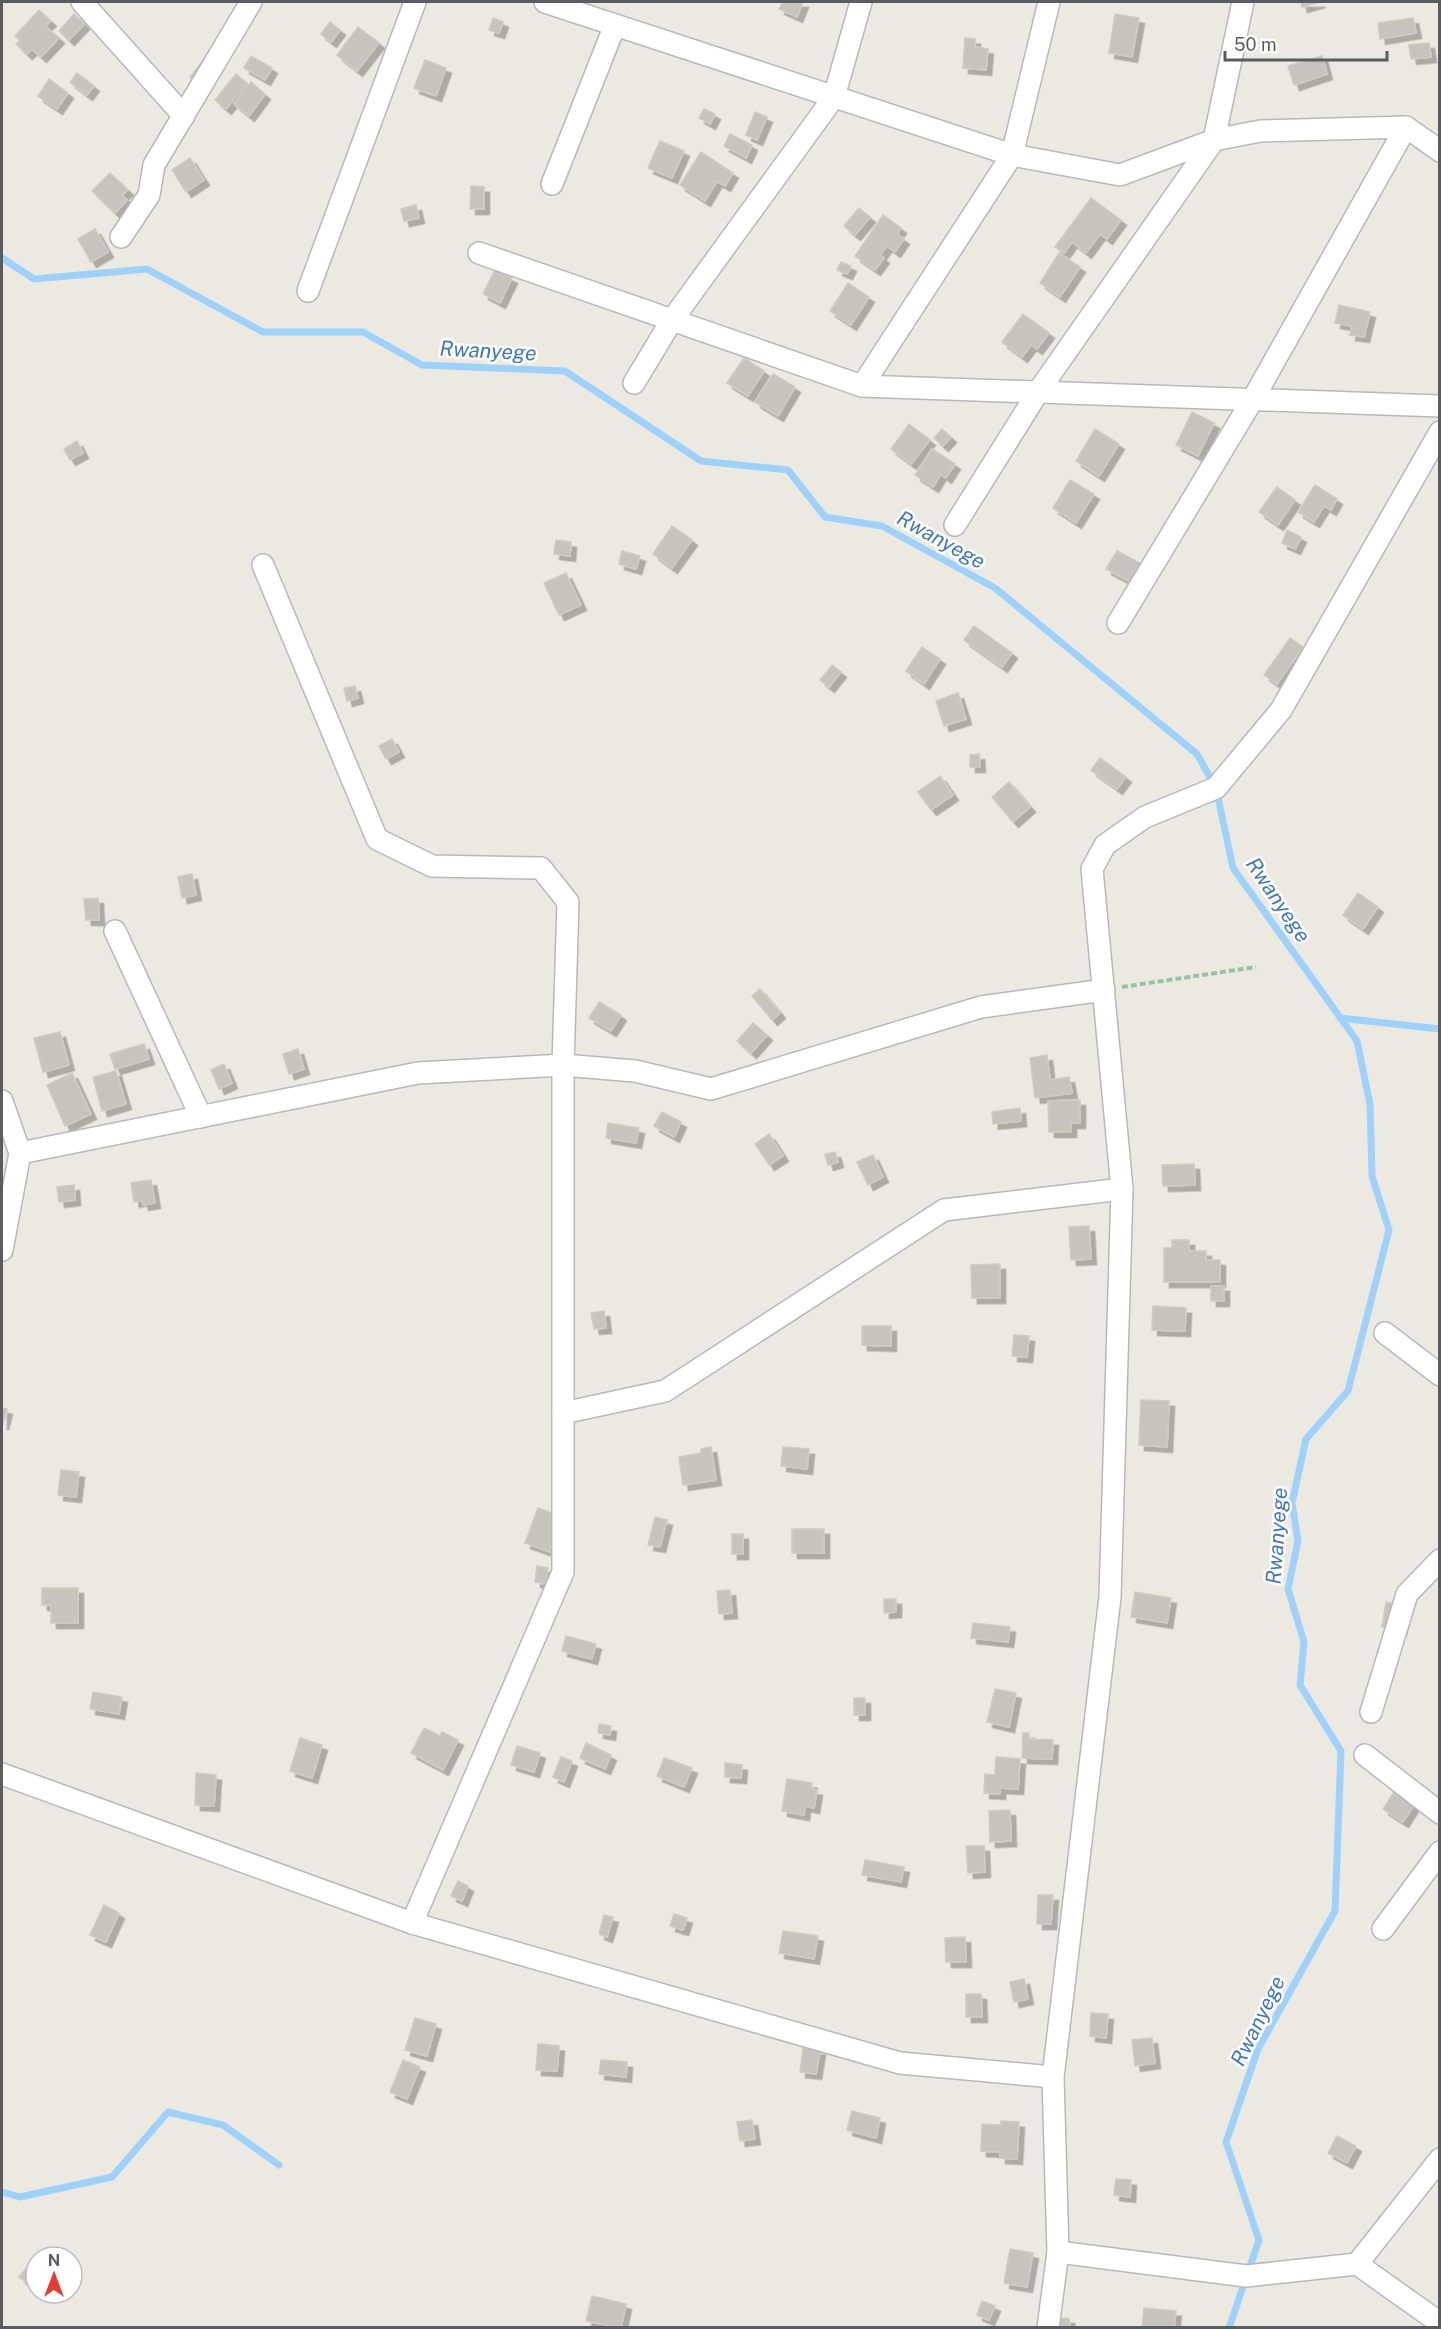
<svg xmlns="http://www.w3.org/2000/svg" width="1441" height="2329" font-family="'Public Sans',sans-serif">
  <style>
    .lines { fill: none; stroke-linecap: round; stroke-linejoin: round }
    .stream { stroke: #9ed2fd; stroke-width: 7 }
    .building { fill: #c6c4bd; stroke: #d0cbbe; stroke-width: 1.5; filter: url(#shadow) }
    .minor-casing { stroke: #b6b8bd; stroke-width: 24 }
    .path { stroke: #95c4a3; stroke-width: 4; stroke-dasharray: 6 3; stroke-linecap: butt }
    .minor { stroke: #fff; stroke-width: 21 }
    .labels { text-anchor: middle; stroke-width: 5; stroke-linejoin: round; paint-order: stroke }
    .water-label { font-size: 21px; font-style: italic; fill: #4077b6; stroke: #fff }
  </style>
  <defs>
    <filter id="shadow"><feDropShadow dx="5.5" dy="5.5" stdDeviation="0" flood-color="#0004"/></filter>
  </defs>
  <rect width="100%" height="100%" fill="#ece9e0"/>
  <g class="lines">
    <!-- stream -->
    <g class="stream">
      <path d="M 2,258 L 34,279 L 147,269 L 263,332 L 363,332 L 422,365 L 565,371 L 701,461 L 788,470 L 825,517 L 882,526 L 995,588 L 1197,754 L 1216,788 L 1233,868 L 1357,1041 L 1370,1104 L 1372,1176 L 1389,1230 L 1348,1391 L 1306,1439 L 1292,1503 L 1298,1541 L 1288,1589 L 1304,1642 L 1300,1685 L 1341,1751 L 1335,1911 L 1258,2049 L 1226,2142 L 1259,2240 L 1229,2328"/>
      <path d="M 1340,1018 L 1440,1029"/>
      <path d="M 2,2192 L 20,2197 L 112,2177 L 168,2112 L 223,2125 L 279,2165"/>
    </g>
  </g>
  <!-- building -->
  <g class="building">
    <path d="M 783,2 L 803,2 L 797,17 L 779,9 Z"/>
    <path d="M 1301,2 L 1320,2 L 1302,7 Z"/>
    <path d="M 39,10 L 51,21 L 45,26 L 59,38 L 41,57 L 32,49 L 27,54 L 16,44 L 20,40 L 15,36 Z"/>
    <path d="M 74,14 L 84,24 L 69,40 L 59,31 Z"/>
    <path d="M 1115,14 L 1139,18 L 1132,57 L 1109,53 Z"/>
    <path d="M 493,18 L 503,22 L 499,33 L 489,30 Z"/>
    <path d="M 1413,18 L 1416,33 L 1380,39 L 1378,23 Z"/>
    <path d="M 330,22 L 340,30 L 331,42 L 321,34 Z"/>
    <path d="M 358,27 L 379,43 L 357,71 L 337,55 Z"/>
    <path d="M 965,38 L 975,39 L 975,47 L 988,49 L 986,70 L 963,68 Z"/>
    <path d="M 1429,43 L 1431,57 L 1411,59 L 1409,45 Z"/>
    <path d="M 251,56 L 272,68 L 265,80 L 244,68 Z"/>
    <path d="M 1322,56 L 1327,74 L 1294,85 L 1288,66 Z"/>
    <path d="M 206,57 L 215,65 L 199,84 L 190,77 Z"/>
    <path d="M 425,60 L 446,68 L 436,96 L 414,88 Z"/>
    <path d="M 77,73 L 94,86 L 87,95 L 70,82 Z"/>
    <path d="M 236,74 L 247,83 L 226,109 L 215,100 Z"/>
    <path d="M 49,79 L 68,93 L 57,109 L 38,96 Z"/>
    <path d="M 251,82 L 265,94 L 249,116 L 234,104 Z"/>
    <path d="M 704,109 L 715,114 L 710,124 L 699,118 Z"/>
    <path d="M 755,112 L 767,117 L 757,140 L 746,135 Z"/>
    <path d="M 730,134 L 752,145 L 746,158 L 724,146 Z"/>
    <path d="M 660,141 L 684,151 L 672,178 L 648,168 Z"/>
    <path d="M 701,152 L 733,173 L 725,186 L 717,181 L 705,201 L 680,185 Z"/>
    <path d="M 190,158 L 204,180 L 186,192 L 172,170 Z"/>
    <path d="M 110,173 L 128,190 L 122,195 L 127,200 L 115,213 L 92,191 Z"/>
    <path d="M 471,186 L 484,187 L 484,209 L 470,209 Z"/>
    <path d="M 1091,198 L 1121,220 L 1107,239 L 1100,234 L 1086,253 L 1072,242 L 1064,253 L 1055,247 Z"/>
    <path d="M 416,205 L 419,218 L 404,221 L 401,209 Z"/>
    <path d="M 859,208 L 870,217 L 855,235 L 844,226 Z"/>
    <path d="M 883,215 L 901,228 L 897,234 L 904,239 L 895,252 L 887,246 L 880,255 L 884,258 L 875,270 L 855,256 Z"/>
    <path d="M 95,229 L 108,252 L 91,262 L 78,239 Z"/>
    <path d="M 1059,253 L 1080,267 L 1060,297 L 1040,283 Z"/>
    <path d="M 841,262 L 851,266 L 847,274 L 837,270 Z"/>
    <path d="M 495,270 L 512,278 L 500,303 L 483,294 Z"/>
    <path d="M 848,283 L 869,297 L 851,325 L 830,311 Z"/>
    <path d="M 1339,305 L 1370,312 L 1364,337 L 1350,335 L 1352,326 L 1335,323 Z"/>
    <path d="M 1023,314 L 1049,333 L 1037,349 L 1031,345 L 1022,357 L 1002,342 Z"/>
    <path d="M 744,358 L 764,371 L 748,396 L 727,383 Z"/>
    <path d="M 773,374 L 795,387 L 778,416 L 755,402 Z"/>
    <path d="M 1192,412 L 1214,423 L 1198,456 L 1176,445 Z"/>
    <path d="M 909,424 L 930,440 L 911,464 L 891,449 Z"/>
    <path d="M 942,429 L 951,437 L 943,446 L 934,438 Z"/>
    <path d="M 1095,429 L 1119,444 L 1099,476 L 1076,461 Z"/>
    <path d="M 77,441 L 83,453 L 70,460 L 64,449 Z"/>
    <path d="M 932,449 L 955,464 L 946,478 L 941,474 L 933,487 L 915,475 Z"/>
    <path d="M 1070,480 L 1094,494 L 1076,523 L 1053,508 Z"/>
    <path d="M 1315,485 L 1337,499 L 1331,510 L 1324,506 L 1314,522 L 1298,512 Z"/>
    <path d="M 1277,487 L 1295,500 L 1278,525 L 1259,512 Z"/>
    <path d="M 672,526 L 692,540 L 672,568 L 653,554 Z"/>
    <path d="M 1287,530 L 1301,537 L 1295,549 L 1282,543 Z"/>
    <path d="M 556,540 L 571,542 L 570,556 L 554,554 Z"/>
    <path d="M 622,551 L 640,556 L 636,569 L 619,564 Z"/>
    <path d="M 1117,551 L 1142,564 L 1132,583 L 1106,569 Z"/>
    <path d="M 566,573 L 581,605 L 559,615 L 544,583 Z"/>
    <path d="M 974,626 L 1012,653 L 1002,667 L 964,640 Z"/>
    <path d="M 1290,638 L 1303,647 L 1277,684 L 1264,675 Z"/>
    <path d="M 922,647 L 940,659 L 924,684 L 906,671 Z"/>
    <path d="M 832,665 L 841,672 L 829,687 L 820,680 Z"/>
    <path d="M 355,686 L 358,698 L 347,701 L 344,688 Z"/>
    <path d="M 958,693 L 966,719 L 944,726 L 936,701 Z"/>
    <path d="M 392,739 L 399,752 L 386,759 L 379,746 Z"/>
    <path d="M 979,754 L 980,767 L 970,767 L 970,755 Z"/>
    <path d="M 1100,758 L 1126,777 L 1117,789 L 1091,770 Z"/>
    <path d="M 940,776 L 953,795 L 931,810 L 918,792 Z"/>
    <path d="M 1009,782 L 1030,807 L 1013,822 L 992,797 Z"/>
    <path d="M 192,874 L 196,895 L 182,898 L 178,877 Z"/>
    <path d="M 1358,893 L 1378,907 L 1363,929 L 1343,915 Z"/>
    <path d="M 98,898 L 99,920 L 86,920 L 84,899 Z"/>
    <path d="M 760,989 L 780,1013 L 772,1020 L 752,996 Z"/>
    <path d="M 599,1002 L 621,1015 L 611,1031 L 589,1018 Z"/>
    <path d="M 753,1023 L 767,1035 L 751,1053 L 737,1041 Z"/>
    <path d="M 60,1032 L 69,1065 L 43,1072 L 34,1038 Z"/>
    <path d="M 144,1044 L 149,1059 L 115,1069 L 110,1054 Z"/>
    <path d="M 298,1049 L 304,1069 L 289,1074 L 283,1054 Z"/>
    <path d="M 1047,1055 L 1050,1080 L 1069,1077 L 1072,1093 L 1035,1098 L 1030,1058 Z"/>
    <path d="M 224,1064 L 232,1083 L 219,1089 L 211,1070 Z"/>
    <path d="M 116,1071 L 126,1104 L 102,1111 L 93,1077 Z"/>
    <path d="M 72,1073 L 91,1114 L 65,1126 L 47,1085 Z"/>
    <path d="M 1080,1100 L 1080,1123 L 1071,1123 L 1071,1132 L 1049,1132 L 1048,1101 Z"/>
    <path d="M 1020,1108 L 1021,1121 L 993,1124 L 992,1112 Z"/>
    <path d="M 662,1112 L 681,1122 L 674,1137 L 654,1126 Z"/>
    <path d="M 608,1123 L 639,1128 L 636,1143 L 606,1138 Z"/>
    <path d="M 769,1134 L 783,1156 L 769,1165 L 755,1144 Z"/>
    <path d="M 835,1152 L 838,1162 L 828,1165 L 825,1154 Z"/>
    <path d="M 873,1155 L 883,1177 L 868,1185 L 857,1162 Z"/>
    <path d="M 1194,1164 L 1195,1185 L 1163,1186 L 1162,1165 Z"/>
    <path d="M 151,1180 L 155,1203 L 143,1205 L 142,1200 L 134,1202 L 131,1183 Z"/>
    <path d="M 74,1185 L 75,1200 L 59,1202 L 57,1187 Z"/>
    <path d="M 1089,1226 L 1091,1259 L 1071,1260 L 1069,1227 Z"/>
    <path d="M 1172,1240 L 1189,1240 L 1189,1251 L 1206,1251 L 1206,1260 L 1220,1260 L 1220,1282 L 1164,1282 L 1164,1248 L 1172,1248 Z"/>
    <path d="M 1000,1264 L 1000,1298 L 972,1298 L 971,1265 Z"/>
    <rect x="1211" y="1286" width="13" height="15"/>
    <path d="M 1153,1306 L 1186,1308 L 1185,1331 L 1152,1330 Z"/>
    <path d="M 604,1311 L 606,1328 L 594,1329 L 591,1313 Z"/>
    <path d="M 862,1326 L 891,1326 L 891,1346 L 862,1345 Z"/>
    <path d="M 1014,1335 L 1029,1336 L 1027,1357 L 1012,1356 Z"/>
    <path d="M 1141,1400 L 1169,1401 L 1167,1447 L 1139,1445 Z"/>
    <path d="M 2,1408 L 7,1409 L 3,1424 L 2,1424 Z"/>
    <path d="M 711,1447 L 716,1480 L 683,1485 L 679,1457 L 701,1453 L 701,1449 Z"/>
    <path d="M 783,1447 L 809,1449 L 807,1469 L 781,1466 Z"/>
    <path d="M 61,1470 L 79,1472 L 76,1497 L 58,1495 Z"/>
    <path d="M 538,1508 L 558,1515 L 553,1553 L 525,1543 Z"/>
    <path d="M 655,1517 L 667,1520 L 660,1547 L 648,1545 Z"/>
    <rect x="792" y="1529" width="32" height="24"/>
    <rect x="732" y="1534" width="11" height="20"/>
    <path d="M 537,1566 L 548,1568 L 545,1584 L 535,1582 Z"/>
    <path d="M 42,1588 L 78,1588 L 78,1623 L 51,1623 L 51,1605 L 42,1605 Z"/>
    <path d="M 730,1590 L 732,1613 L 719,1614 L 717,1591 Z"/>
    <path d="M 1135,1592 L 1171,1598 L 1167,1623 L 1131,1617 Z"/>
    <path d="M 884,1599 L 896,1599 L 896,1612 L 884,1613 Z"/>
    <path d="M 1386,1602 L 1405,1605 L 1401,1630 L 1382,1627 Z"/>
    <path d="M 973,1623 L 1010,1627 L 1008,1642 L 971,1638 Z"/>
    <path d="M 566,1636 L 596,1644 L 592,1659 L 562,1651 Z"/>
    <path d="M 995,1689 L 1016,1693 L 1009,1727 L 987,1722 Z"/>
    <path d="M 93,1692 L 122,1697 L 119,1714 L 90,1709 Z"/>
    <rect x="854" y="1698" width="11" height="17"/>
    <path d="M 599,1724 L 611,1726 L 610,1735 L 598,1733 Z"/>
    <path d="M 424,1728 L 440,1736 L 442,1732 L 458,1740 L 443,1770 L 411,1753 Z"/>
    <path d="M 1023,1733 L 1029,1733 L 1029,1739 L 1053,1740 L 1052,1759 L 1022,1758 Z"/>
    <path d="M 300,1738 L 322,1745 L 312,1778 L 290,1771 Z"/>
    <path d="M 586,1743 L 611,1755 L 605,1769 L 580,1758 Z"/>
    <path d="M 517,1746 L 540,1753 L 534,1772 L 511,1765 Z"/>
    <path d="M 561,1757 L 572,1761 L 564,1782 L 553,1777 Z"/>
    <path d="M 996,1757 L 1020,1759 L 1018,1789 L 1000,1788 L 1000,1794 L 984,1793 L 985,1774 L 995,1775 Z"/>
    <path d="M 664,1758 L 692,1768 L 684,1787 L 657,1776 Z"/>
    <path d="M 725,1763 L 742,1765 L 741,1778 L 725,1777 Z"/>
    <path d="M 196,1773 L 216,1775 L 214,1806 L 195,1805 Z"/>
    <path d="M 787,1779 L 812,1783 L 811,1789 L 817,1790 L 814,1808 L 805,1806 L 804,1815 L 782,1811 Z"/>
    <path d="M 1399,1784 L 1419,1797 L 1403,1822 L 1383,1809 Z"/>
    <path d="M 1010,1810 L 1011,1841 L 990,1842 L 989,1811 Z"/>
    <path d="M 966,1846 L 984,1846 L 985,1872 L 968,1873 Z"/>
    <path d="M 865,1860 L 904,1867 L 901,1882 L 862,1875 Z"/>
    <path d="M 458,1881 L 468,1886 L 462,1901 L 451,1896 Z"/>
    <path d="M 1038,1895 L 1053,1895 L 1051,1924 L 1037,1924 Z"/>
    <path d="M 104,1905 L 119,1913 L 106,1942 L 90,1935 Z"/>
    <path d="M 674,1914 L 687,1918 L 683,1930 L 670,1926 Z"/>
    <path d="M 604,1915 L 613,1917 L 607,1937 L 599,1934 Z"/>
    <path d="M 783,1931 L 818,1936 L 814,1959 L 779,1953 Z"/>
    <path d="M 965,1937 L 966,1962 L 946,1962 L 945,1938 Z"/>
    <path d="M 1024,1979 L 1028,1999 L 1014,2002 L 1010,1982 Z"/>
    <path d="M 966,1994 L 981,1994 L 982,2017 L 966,2017 Z"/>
    <path d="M 1091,2013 L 1108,2014 L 1106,2038 L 1090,2036 Z"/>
    <path d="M 415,2018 L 436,2024 L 427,2056 L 405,2050 Z"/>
    <path d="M 1152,2038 L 1155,2063 L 1135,2066 L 1132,2040 Z"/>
    <path d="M 538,2044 L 559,2046 L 557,2071 L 536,2070 Z"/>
    <path d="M 803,2048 L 820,2050 L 816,2074 L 800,2072 Z"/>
    <path d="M 403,2060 L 420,2067 L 407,2099 L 390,2092 Z"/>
    <path d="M 601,2060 L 627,2062 L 626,2077 L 599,2074 Z"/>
    <path d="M 852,2111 L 880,2118 L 876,2138 L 847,2130 Z"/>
    <path d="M 752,2120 L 755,2139 L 740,2141 L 737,2122 Z"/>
    <path d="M 1001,2121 L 1019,2122 L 1017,2159 L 1000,2158 L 1000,2152 L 981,2151 L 982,2124 L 1001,2125 Z"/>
    <path d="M 1337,2136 L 1356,2146 L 1347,2163 L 1328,2153 Z"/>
    <path d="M 1116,2179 L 1131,2180 L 1130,2197 L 1114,2195 Z"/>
    <path d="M 1010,2249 L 1033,2253 L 1027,2287 L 1004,2283 Z"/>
    <path d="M 33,2260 L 36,2262 L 36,2290 L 19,2277 Z"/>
    <path d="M 592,2296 L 626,2304 L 621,2328 L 586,2321 Z"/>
    <path d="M 982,2301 L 995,2306 L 989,2320 L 977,2315 Z"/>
    <path d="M 1144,2308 L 1176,2311 L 1174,2328 L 1142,2328 Z"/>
    <path d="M 1069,2318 L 1070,2328 L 1056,2328 L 1056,2319 Z"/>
  </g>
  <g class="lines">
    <defs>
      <g id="minor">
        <path d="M 82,2 L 184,116"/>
        <path d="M 545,2 L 1012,155 L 1120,175 L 1214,140 L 1260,131 L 1406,127 L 1440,151"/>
        <path d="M 552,184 L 615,25"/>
        <path d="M 121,237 L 149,195 L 154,165 L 251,2"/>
        <path d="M 479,253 L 862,386 L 1440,406"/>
        <path d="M 308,291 L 415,2"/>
        <path d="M 634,383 L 672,320 L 834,97 L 861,2"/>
        <path d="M 862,386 L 1012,155 L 1049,2"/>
        <path d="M 955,525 L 1038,392 L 1214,140 L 1243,2"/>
        <path d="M 263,565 L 377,839 L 432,866 L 541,868 L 568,902 L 563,1065 L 563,1572 L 412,1923"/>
        <path d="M 1118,623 L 1253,399 L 1406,127"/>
        <path d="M 115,931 L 201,1117"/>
        <path d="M 2,1101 L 20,1153 L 2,1250"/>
        <path d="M 20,1153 L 418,1073 L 563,1065 L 635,1071 L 711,1089 L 981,1007 L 1104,990"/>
        <path d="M 1385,1333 L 1440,1375"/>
        <path d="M 563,1413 L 665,1391 L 944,1210 L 1122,1189"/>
        <path d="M 1371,1712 L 1407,1594 L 1440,1560"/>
        <path d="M 1365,1755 L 1440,1813"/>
        <path d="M 2,1774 L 412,1923 L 900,2063 L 1053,2077"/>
        <path d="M 1383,1929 L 1440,1852"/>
        <path d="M 1058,2252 L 1246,2276 L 1357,2264 L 1440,2323"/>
        <path d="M 1357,2264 L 1440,2159"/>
        <path d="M 1048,2328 L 1058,2252 L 1053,2077 L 1110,1597 L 1122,1189 L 1092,869 L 1105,845 L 1145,817 L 1216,788 L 1281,710 L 1440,432"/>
      </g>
    </defs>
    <!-- minor casing -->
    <use href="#minor" class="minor-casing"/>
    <!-- path -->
    <path class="path" d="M 1122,987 L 1256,967"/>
    <!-- minor -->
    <use href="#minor" class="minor"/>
  </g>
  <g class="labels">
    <!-- water labels -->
    <g class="water-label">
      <text transform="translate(488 351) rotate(3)" y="7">Rwanyege</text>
      <text transform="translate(941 540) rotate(29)" y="7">Rwanyege</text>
      <text transform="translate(1278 900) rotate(56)" y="7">Rwanyege</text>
      <text transform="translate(1277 1536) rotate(-86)" y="7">Rwanyege</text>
      <text transform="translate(1258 2021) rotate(-64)" y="7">Rwanyege</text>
    </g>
  </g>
  <!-- border -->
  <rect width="1441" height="2329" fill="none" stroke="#595c61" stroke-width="6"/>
  <!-- north arrow -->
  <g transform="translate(54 2275)"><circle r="28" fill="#ffffff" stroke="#bdbec0" stroke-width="1.5"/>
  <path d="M0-4.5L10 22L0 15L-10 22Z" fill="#e53e2c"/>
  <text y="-9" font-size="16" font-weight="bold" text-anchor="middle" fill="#595c61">N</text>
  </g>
  <!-- scale -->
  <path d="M1225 51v9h162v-9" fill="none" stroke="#595c61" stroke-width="3"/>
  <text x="1234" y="51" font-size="18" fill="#595c61" stroke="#ffffff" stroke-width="4.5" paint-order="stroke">50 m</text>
</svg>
